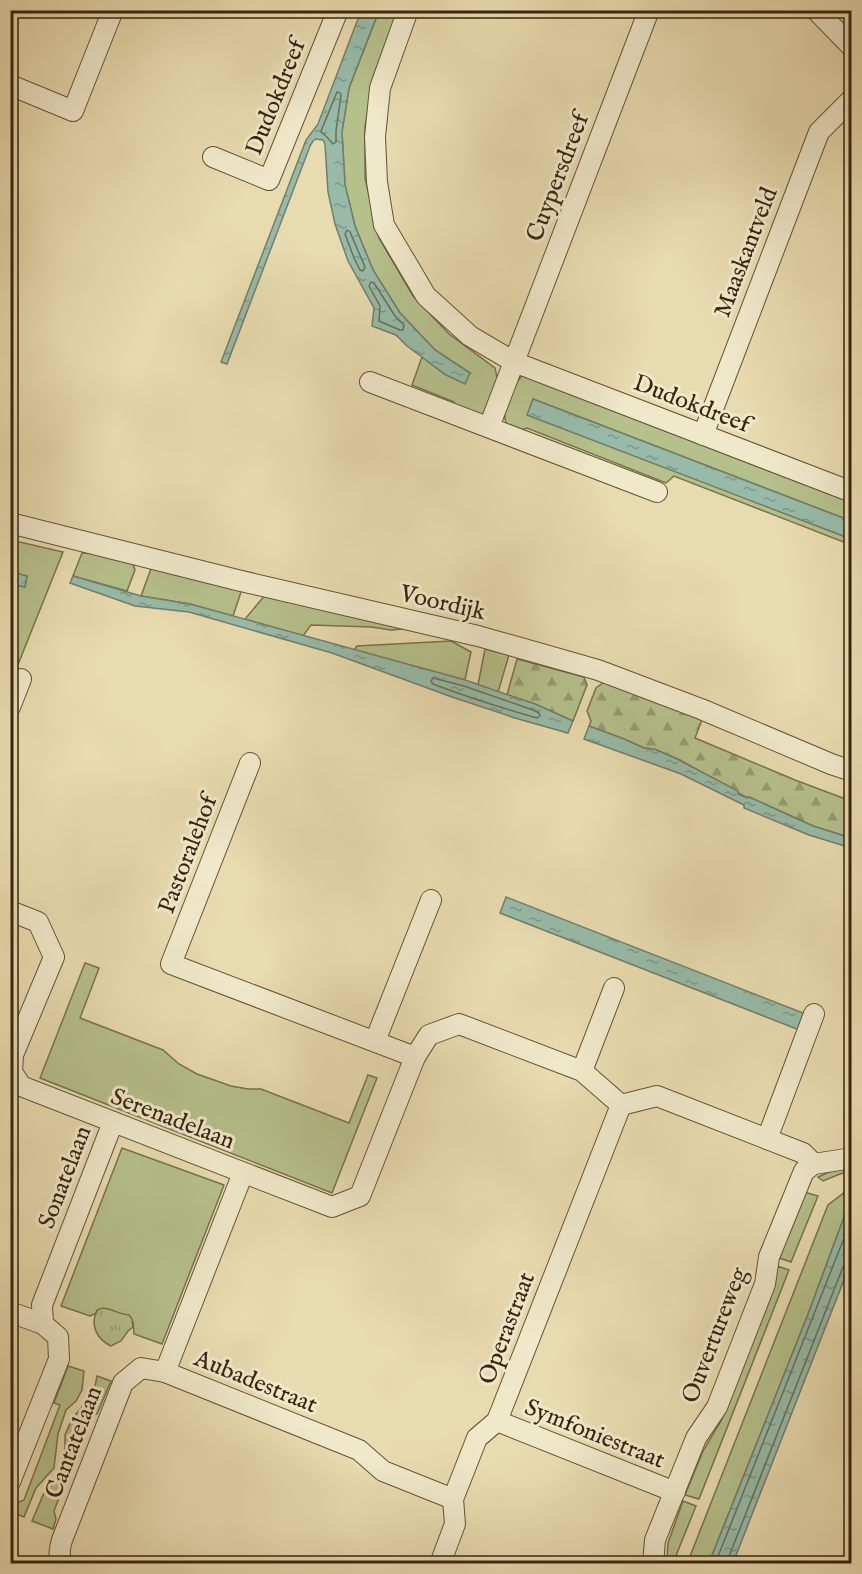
<svg xmlns="http://www.w3.org/2000/svg" width="862" height="1574" font-family="'IM FELL English',serif">
  <style>
    .grass { fill: #b5c08b; stroke: #77724c; stroke-width: 1.5 }
    .forest { fill: url(#forest-firs); stroke: #77724c; stroke-width: 1.5 }
    .park { fill: url(#park-tufts); stroke: #77724c; stroke-width: 1.5 }
    .water { fill: url(#water-ripples); stroke: #717f6a; stroke-width: 1.5 }
    .lines { fill: none; stroke-linecap: round; stroke-linejoin: round }
    .shore { stroke: #68705b; stroke-width: 1.5 }
    .street-casing { stroke: #655236; stroke-width: 22 }
    .street { stroke: #f0e8cb; stroke-width: 20 }
    .labels { text-anchor: middle; stroke-width: 6; stroke-linejoin: round; paint-order: stroke }
    .street-label { font-size: 24px; fill: #39240e; stroke: #f0e8cb }
  </style>
  <defs>
    <pattern id="forest-firs" width="22" height="20" patternUnits="userSpaceOnUse" patternTransform="scale(1.5)"><rect width="22" height="20" fill="#b5c08b"/><path d="M5 1l3.5 6h-7zM16 11l3.5 6h-7z" fill="#949c70"/></pattern>
    <pattern id="park-tufts" width="24" height="20" patternUnits="userSpaceOnUse" patternTransform="scale(1.5)"><rect width="24" height="20" fill="#b5c08b"/><path d="M3 7l-1-3M5 7V3M7 7l1-3M15 17l-1-3M17 17v-4M19 17l1-3" fill="none" stroke="#949c70"/></pattern>
    <pattern id="water-ripples" width="26" height="14" patternUnits="userSpaceOnUse" patternTransform="scale(1.5)"><rect width="26" height="14" fill="#97bba8"/><path d="M2 4q2-2 4 0t4 0M15 11q2-2 4 0t4 0" fill="none" stroke="#7c9887"/></pattern>
  </defs>
  <rect width="100%" height="100%" fill="#e8dbaf"/>
  <filter id="stains"><feTurbulence type="fractalNoise" baseFrequency=".00333" numOctaves="4"/><feColorMatrix values="0 0 0 0 .2 0 0 0 0 .09 0 0 0 0 .02 0 0 0 .5 -.17"/></filter>
  <radialGradient id="worn" r=".72"><stop offset=".6" stop-color="#630" stop-opacity="0"/><stop offset="1" stop-color="#630" stop-opacity=".3"/></radialGradient>
  <!-- grass -->
  <g class="grass">
    <path d="M 379,11 L 399,11 L 374,74 L 365,127 L 365,178 L 379,238 L 413,296 L 449,334 L 495,368 L 498,382 L 490,408 L 481,417 L 454,410 L 454,402 L 412,385 L 422,357 L 446,375 L 470,373 L 435,350 L 400,313 L 373,270 L 355,226 L 345,185 L 342,132 L 349,88 Z"/>
    <path d="M 522,375 L 851,502 L 851,521 L 533,399 L 528,414 L 851,539 L 851,545 L 674,476 L 666,483 L 527,428 L 517,432 C 492,423 511,390 522,375 Z"/>
    <path d="M 11,540 L 63,552 L 11,682 L 11,584 L 25,587 L 27,576 L 11,572 Z"/>
    <path d="M 82,553 L 94,553 L 132,561 L 135,570 L 127,591 L 73,576 Z"/>
    <path d="M 152,566 L 242,589 L 233,616 L 190,604 L 141,596 Z"/>
    <path d="M 266,594 L 383,622 L 404,629 L 391,630 L 371,627 L 311,625 L 303,636 L 245,619 Z"/>
    <path d="M 451,641 L 471,652 L 465,680 L 354,650 L 357,646 Z"/>
    <path d="M 485,649 L 509,655 L 498,692 L 478,685 Z"/>
    <path d="M 85,963 L 99,968 L 80,1018 L 163,1050 L 179,1064 L 197,1074 L 231,1086 L 248,1089 L 261,1089 L 349,1123 L 368,1075 L 377,1078 L 332,1193 L 40,1078 Z"/>
    <path d="M 122,1148 L 224,1185 L 162,1344 L 134,1334 L 133,1322 C 116,1312 108,1307 90,1316 L 61,1306 Z"/>
    <path d="M 851,1167 L 851,1171 L 840,1174 L 823,1181 L 818,1177 L 829,1172 Z"/>
    <path d="M 851,1190 L 851,1211 L 846,1212 L 807,1317 L 709,1563 L 687,1564 L 828,1205 L 845,1192 Z"/>
    <path d="M 804,1192 L 818,1196 L 791,1262 L 779,1258 Z"/>
    <path d="M 777,1266 L 789,1270 L 699,1499 L 685,1495 L 703,1451 L 721,1421 L 775,1284 Z"/>
    <path d="M 68,1366 L 84,1371 L 82,1390 L 76,1401 L 66,1410 L 58,1434 L 54,1468 L 36,1488 L 24,1517 L 11,1512 L 14,1504 L 24,1500 L 60,1405 L 54,1403 Z"/>
    <path d="M 97,1376 L 111,1381 L 97,1414 L 91,1416 L 54,1511 L 56,1519 L 53,1529 L 32,1521 L 43,1495 L 61,1474 L 65,1450 L 65,1435 L 72,1419 L 88,1400 L 94,1391 Z"/>
    <path d="M 683,1501 L 696,1506 L 673,1563 L 665,1563 L 667,1559 L 668,1543 Z"/>
  </g>
  <!-- forest -->
  <g class="forest">
    <path d="M 517,659 L 584,677 L 587,685 L 573,721 L 535,704 L 507,695 Z"/>
    <path d="M 603,683 L 607,683 L 702,720 L 695,738 L 795,780 L 851,801 L 851,838 L 813,826 L 749,797 L 748,798 L 738,793 L 680,760 L 654,749 L 644,748 L 624,739 L 589,726 L 591,721 L 587,711 L 596,688 Z"/>
  </g>
  <!-- park -->
  <path class="park" d="M 103,1308 C 112,1309 119,1314 129,1315 L 132,1319 L 133,1327 L 128,1331 L 121,1341 L 111,1346 C 96,1339 90,1324 97,1310 Z"/>
  <!-- water -->
  <g class="water">
    <path d="M 361,11 L 370,11 L 378,13 L 349,88 L 342,132 L 345,185 L 355,226 L 373,270 L 400,313 L 435,350 L 470,373 L 465,384 L 446,375 L 407,346 L 396,335 L 372,326 L 374,308 L 348,261 L 335,224 L 328,192 L 325,144 L 323,140 L 316,139 L 313,141 L 310,146 L 227,364 L 221,362 L 306,140 L 318,124 Z"/>
    <path d="M 533,399 L 851,521 L 851,539 L 527,415 Z"/>
    <path d="M 11,572 L 27,576 L 25,587 L 11,584 Z"/>
    <path d="M 73,576 L 141,596 L 190,604 L 465,680 L 535,704 L 573,721 L 568,733 L 515,718 L 452,697 L 332,653 L 189,612 L 135,606 L 70,583 Z"/>
    <path d="M 589,726 L 624,739 L 644,748 L 654,749 L 675,758 L 738,791 L 738,794 L 747,798 L 749,797 L 813,826 L 851,838 L 851,848 L 809,835 L 744,808 L 744,805 L 681,774 L 584,739 Z"/>
    <path d="M 506,897 L 808,1015 L 802,1031 L 500,913 Z"/>
    <path d="M 851,1212 L 851,1262 L 733,1563 L 709,1563 L 807,1317 L 846,1212 Z"/>
  </g>
  <g class="lines">
    <!-- shore -->
    <g class="shore">
      <path d="M 337,92 L 340,93 L 341,95 L 336,131 L 336,142 L 333,144 L 327,137 L 322,133 L 321,131 Z"/>
      <path d="M 347,230 L 350,232 L 365,267 L 363,271 L 360,270 L 354,258 L 345,234 Z"/>
      <path d="M 371,282 L 374,283 L 395,316 L 404,325 L 403,330 L 400,330 L 379,321 L 380,306 L 369,286 Z"/>
      <path d="M 433,678 L 464,686 L 533,710 L 539,713 L 540,716 L 537,718 C 502,708 467,697 433,684 L 431,681 Z"/>
      <path d="M 715,1564 L 852,1218"/>
      <path d="M 727,1564 L 728,1559 L 843,1267 L 847,1263 L 852,1262"/>
    </g>
    <defs>
      <g id="street">
        <path d="M 408,10 L 380,88 L 375,137 L 377,182 L 384,225 L 426,296 L 470,336 L 514,362 L 852,492"/>
        <path d="M 816,10 L 852,47"/>
        <path d="M 10,85 L 73,111 L 113,10"/>
        <path d="M 213,157 L 269,180 L 338,10"/>
        <path d="M 370,382 L 657,492"/>
        <path d="M 489,427 L 649,10"/>
        <path d="M 703,435 L 819,132 L 852,99"/>
        <path d="M 10,523 L 237,580 L 478,636 L 598,670 L 701,709 L 831,764 L 852,771"/>
        <path d="M 10,707 L 21,679"/>
        <path d="M 250,763 L 171,964 L 415,1057 L 429,1035 L 459,1024 L 582,1071 L 621,1105 L 657,1096 L 803,1153 L 814,1164"/>
        <path d="M 10,911 L 38,922 L 54,957 L 13,1055 L 12,1072 L 21,1086 L 332,1207 L 360,1196 L 415,1057"/>
        <path d="M 375,1041 L 431,900"/>
        <path d="M 582,1071 L 614,988"/>
        <path d="M 767,1139 L 814,1014"/>
        <path d="M 243,1173 L 165,1372 L 359,1450 L 383,1471 L 453,1499"/>
        <path d="M 10,1312 L 43,1324"/>
        <path d="M 497,1421 L 675,1492"/>
        <path d="M 10,1482 L 59,1359 L 58,1337 L 43,1324 L 42,1305 L 113,1122"/>
        <path d="M 64,1564 C 57,1556 60,1548 62,1540 L 123,1383 L 141,1368 L 165,1372"/>
        <path d="M 440,1564 L 455,1524 L 453,1499 L 477,1438 L 497,1421 L 621,1105"/>
        <path d="M 653,1564 L 655,1540 L 696,1438 L 717,1407 L 765,1284 L 769,1257 L 804,1171 L 814,1164 L 852,1158"/>
      </g>
    </defs>
    <!-- street casing -->
    <use href="#street" class="street-casing"/>
    <!-- street -->
    <use href="#street" class="street"/>
  </g>
  <g class="labels">
    <!-- street labels -->
    <g class="street-label">
      <text transform="translate(275 97) rotate(-68)" y="8">Dudokdreef</text>
      <text transform="translate(557 177) rotate(-69)" y="8">Cuypersdreef</text>
      <text transform="translate(745 252) rotate(-69)" y="8">Maaskantveld</text>
      <text transform="translate(692 403) rotate(21)" y="8">Dudokdreef</text>
      <text transform="translate(443 602) rotate(13)" y="8">Voordijk</text>
      <text transform="translate(187 854) rotate(-69)" y="8">Pastoralehof</text>
      <text transform="translate(173 1118) rotate(21)" y="8">Serenadelaan</text>
      <text transform="translate(64 1177) rotate(-69)" y="8">Sonatelaan</text>
      <text transform="translate(506 1328) rotate(-69)" y="8">Operastraat</text>
      <text transform="translate(714 1335) rotate(-69)" y="8">Ouvertureweg</text>
      <text transform="translate(256 1381) rotate(22)" y="8">Aubadestraat</text>
      <text transform="translate(595 1433) rotate(22)" y="8">Symfoniestraat</text>
      <text transform="translate(73 1442) rotate(-69)" y="8">Cantatelaan</text>
    </g>
  </g>
  <!-- margin -->
  <rect width="862" height="1574" fill="none" stroke="#e8dbaf" stroke-width="36"/>
  <rect x="12" y="12" width="838" height="1550" fill="none" stroke="#39240e" stroke-width="3"/>
  <rect x="18" y="18" width="826" height="1538" fill="none" stroke="#39240e" stroke-width="1.5"/>
  <rect width="100%" height="100%" filter="url(#stains)"/>
  <rect width="100%" height="100%" fill="url(#worn)"/>
</svg>
